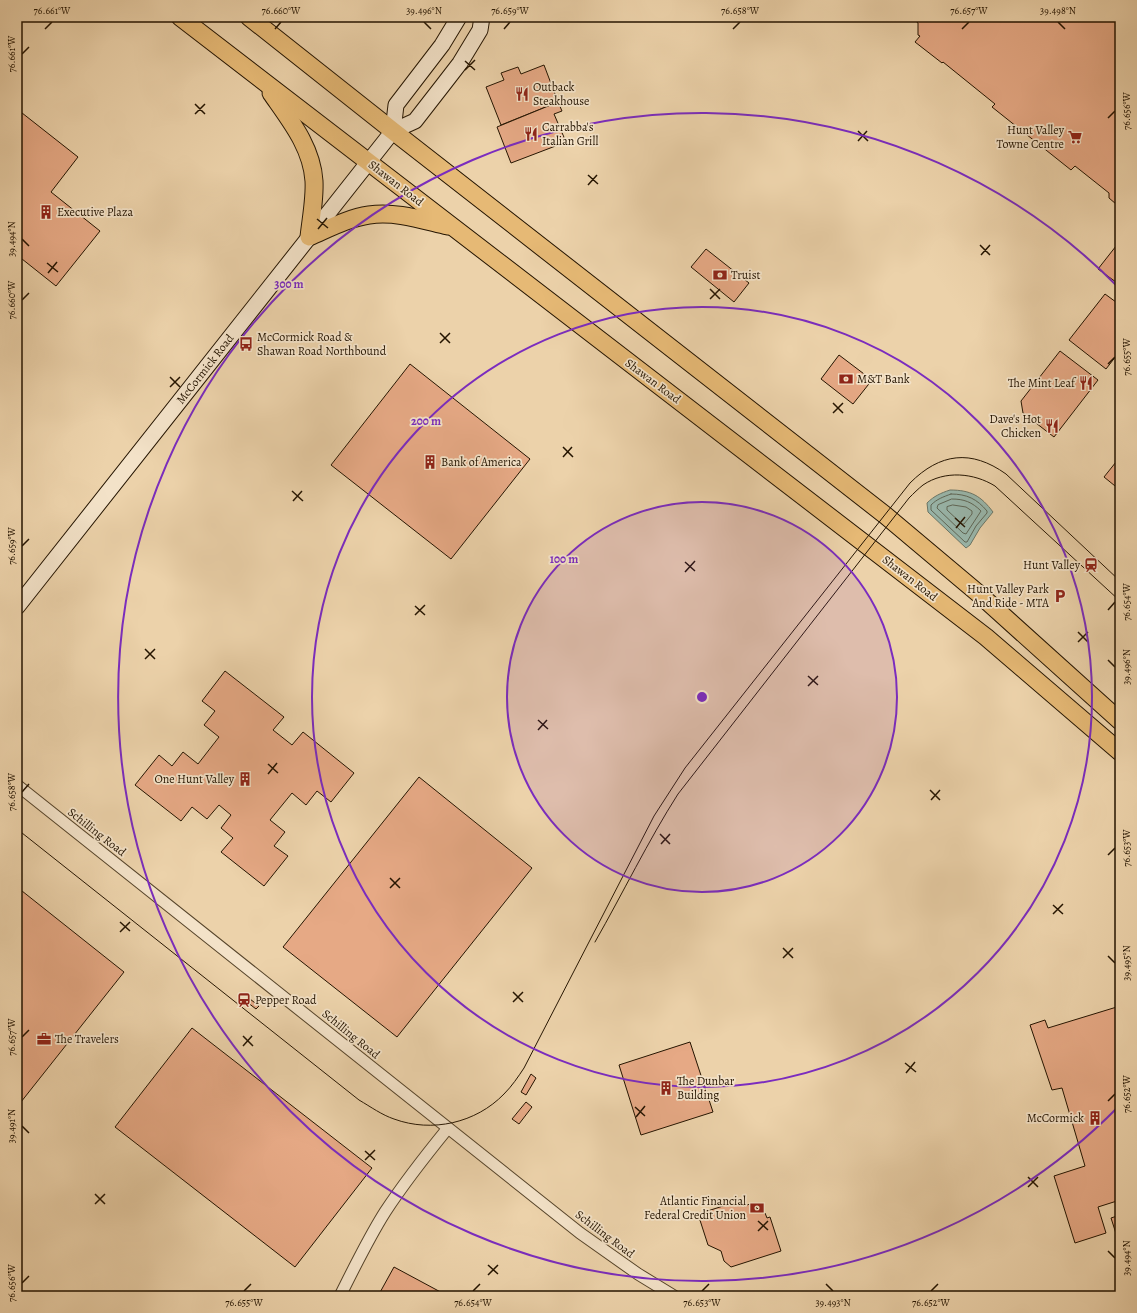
<svg xmlns="http://www.w3.org/2000/svg" width="1137" height="1313" font-family="Alegreya,serif">
  <style>
    .water { fill: #99b7ac; stroke: #6a7667 }
    .lines { fill: none; stroke-linecap: round; stroke-linejoin: round }
    .shore { stroke: #5e6656; stroke-width: 1 }
    .building { fill: #e6a985; stroke: #241400 }
    .minor-casing { stroke: #56442a; stroke-width: 13 }
    .secondary-casing { stroke: #241400; stroke-width: 17 }
    .primary-casing { stroke: #241400; stroke-width: 19 }
    .minor { stroke: #f3e2c8; stroke-width: 11 }
    .secondary { stroke: #f3e2c8; stroke-width: 15 }
    .primary { stroke: #e6b975; stroke-width: 17 }
    .tram { stroke: #241400; stroke-width: 1 }
    .ticks { fill: none; stroke: #241400; stroke-width: 1.5 }
    .ring { fill: none; stroke: #7b2cbf; stroke-width: 2 }
    .labels { text-anchor: middle; stroke-width: 3.5; stroke-linejoin: round; paint-order: stroke }
    .poi-label { font-size: 12px; fill: #241400; stroke: #f3e2c8; text-anchor: start }
    .street-label { font-size: 12px; fill: #241400; stroke: #f3e2c8 }
    .centre { fill: #7b2cbf; stroke: #f3e2c8; stroke-width: 2 }
    .ring-label { font-size: 12px; text-anchor: middle; font-weight: bold; fill: #7b2cbf; stroke: #f3e2c8; stroke-width: 3.5; stroke-linejoin: round; paint-order: stroke }
    .neatline { fill: none; stroke: #241400; stroke-width: 1.5 }
    .ticks-label { font-size: 10px; text-anchor: middle; fill: #241400 }
  </style>
  <rect width="100%" height="100%" fill="#ecd2aa"/>
  <filter id="stains"><feTurbulence type="fractalNoise" baseFrequency=".005" numOctaves="4"/><feColorMatrix values="0 0 0 0 .2 0 0 0 0 .09 0 0 0 0 .02 0 0 0 .5 -.17"/></filter>
  <radialGradient id="worn" r=".72"><stop offset=".6" stop-color="#630" stop-opacity="0"/><stop offset="1" stop-color="#630" stop-opacity=".3"/></radialGradient>
  <!-- water -->
  <path class="water" d="M 950,490 C 971,490 981,496 993,512 L 980,528 L 970,545 L 966,548 L 928,512 L 927,503 C 934,496 941,493 950,490 Z"/>
  <g class="lines">
    <!-- shore -->
    <g class="shore">
      <path d="M 951,494 C 967,494 977,499 987,511 L 987,513 L 976,526 L 967,542 L 965,542 L 931,510 L 931,505 C 937,499 943,497 951,494 Z"/>
      <path d="M 952,499 C 964,499 972,502 981,511 L 966,534 L 963,533 L 937,508 L 938,505 Z"/>
      <path d="M 953,505 L 966,507 L 972,511 L 972,514 L 964,524 L 962,524 L 947,510 L 947,507 Z"/>
    </g>
  </g>
  <!-- building -->
  <g class="building">
    <path d="M 911,17 L 1120,17 L 1120,204 L 1116,204 L 1109,198 L 1109,193 L 1075,166 L 1071,170 L 992,107 L 995,104 L 943,62 L 942,63 L 915,42 L 920,36 L 918,35 L 918,23 Z"/>
    <path d="M 544,65 L 558,102 L 501,125 L 486,87 L 504,80 L 501,73 L 518,67 L 521,74 Z"/>
    <path d="M 558,102 L 562,111 L 554,114 L 566,142 L 511,163 L 497,127 Z"/>
    <path d="M 17,109 L 78,157 L 51,192 L 100,231 L 56,286 L 17,255 Z"/>
    <path d="M 1120,241 L 1120,285 L 1098,269 Z"/>
    <path d="M 706,249 L 749,283 L 734,302 L 691,267 Z"/>
    <path d="M 1105,294 L 1120,305 L 1120,351 L 1106,369 L 1069,340 Z"/>
    <path d="M 1060,351 L 1098,380 L 1054,437 L 1023,413 L 1021,401 Z"/>
    <path d="M 839,355 L 872,380 L 853,404 L 821,379 Z"/>
    <path d="M 410,364 L 530,459 L 451,559 L 331,465 Z"/>
    <path d="M 1120,457 L 1120,490 L 1104,477 Z"/>
    <path d="M 225,671 L 284,717 L 273,730 L 292,745 L 303,732 L 354,773 L 331,802 L 317,791 L 306,805 L 292,793 L 270,820 L 285,832 L 274,846 L 288,856 L 264,886 L 221,852 L 233,838 L 221,828 L 231,815 L 219,805 L 207,819 L 192,807 L 181,821 L 135,785 L 159,755 L 172,766 L 183,752 L 198,764 L 219,737 L 204,725 L 215,711 L 202,701 Z"/>
    <path d="M 419,777 L 532,868 L 397,1037 L 283,947 Z"/>
    <path d="M 17,887 L 124,972 L 17,1107 Z"/>
    <path d="M 250,999 L 259,1006 L 256,1009 L 247,1002 Z"/>
    <path d="M 1120,1006 L 1120,1200 L 1098,1207 L 1106,1233 L 1075,1243 L 1054,1176 L 1085,1166 L 1062,1088 L 1052,1090 L 1030,1025 L 1045,1020 L 1048,1028 Z"/>
    <path d="M 192,1028 L 372,1168 L 295,1267 L 115,1127 Z"/>
    <path d="M 690,1042 L 713,1112 L 641,1135 L 619,1065 Z"/>
    <path d="M 531,1074 L 536,1078 L 526,1095 L 521,1092 Z"/>
    <path d="M 526,1102 L 532,1107 L 519,1124 L 512,1119 Z"/>
    <path d="M 742,1200 L 744,1206 L 750,1204 L 765,1213 L 767,1218 L 770,1217 L 781,1251 L 731,1267 L 724,1261 L 721,1251 L 708,1245 L 698,1214 Z"/>
    <path d="M 1120,1215 L 1120,1246 L 1111,1218 Z"/>
    <path d="M 394,1267 L 448,1296 L 378,1296 Z"/>
  </g>
  <g class="lines">
    <defs>
      <g id="minor">
        <path d="M 17,785 L 580,1233 L 638,1274 L 674,1296"/>
        <path d="M 340,1296 C 354,1268 368,1239 385,1212 C 404,1183 426,1155 448,1128"/>
      </g>
      <g id="secondary">
        <path d="M 393,131 L 396,105 L 442,45 L 459,17"/>
        <path d="M 17,607 L 393,131 L 415,121 L 443,85 L 460,63 L 480,30 L 482,17"/>
      </g>
      <g id="primary">
        <path d="M 180,17 L 986,637 L 1120,752"/>
        <path d="M 249,17 L 393,131 L 885,515 L 979,594 L 1120,721"/>
        <path d="M 271,93 C 289,119 312,147 314,181 C 315,199 311,218 309,237 C 328,229 348,218 369,215 C 396,211 422,220 448,226"/>
      </g>
    </defs>
    <!-- minor casing -->
    <use href="#minor" class="minor-casing"/>
    <!-- secondary casing -->
    <use href="#secondary" class="secondary-casing"/>
    <!-- primary casing -->
    <use href="#primary" class="primary-casing"/>
    <!-- minor -->
    <use href="#minor" class="minor"/>
    <!-- secondary -->
    <use href="#secondary" class="secondary"/>
    <!-- primary -->
    <use href="#primary" class="primary"/>
    <!-- tram -->
    <g class="tram">
      <path d="M 17,829 L 359,1100 C 371,1107 382,1115 394,1119 C 432,1133 476,1123 504,1094 C 512,1086 518,1077 524,1068 L 654,816 L 685,768 L 910,483 C 940,453 971,449 1006,474 L 1120,581"/>
      <path d="M 595,942 C 623,893 648,841 678,794 L 909,498 C 914,493 918,489 923,485 C 945,470 974,473 995,486 L 1120,601"/>
    </g>
  </g>
  <!-- ticks -->
  <path class="ticks" d="M 424,22 L 431,29M 1058,22 L 1065,29M 45,29 L 52,22M 275,29 L 281,22M 504,29 L 510,22M 733,29 L 740,22M 962,29 L 969,22M 22,54 L 29,47M 465,61 L 475,70M 465,70 L 475,60M 195,104 L 205,114M 195,114 L 205,104M 1108,118 L 1115,111M 858,131 L 868,141M 858,141 L 867,131M 588,175 L 598,184M 588,185 L 597,175M 317,219 L 328,228M 318,229 L 327,218M 22,239 L 29,246M 980,245 L 990,255M 981,255 L 990,245M 47,263 L 58,272M 48,273 L 57,262M 710,289 L 720,299M 710,299 L 720,289M 22,300 L 29,293M 440,333 L 450,343M 440,343 L 450,333M 1108,364 L 1115,357M 170,377 L 180,387M 170,387 L 180,377M 833,403 L 843,413M 833,413 L 843,403M 563,447 L 573,457M 563,457 L 572,447M 292,491 L 303,501M 293,501 L 302,491M 955,518 L 965,527M 956,528 L 965,517M 22,546 L 29,539M 685,562 L 695,571M 685,572 L 695,561M 415,606 L 425,615M 1108,610 L 1115,602M 415,615 L 425,605M 1078,632 L 1088,642M 1078,642 L 1088,632M 145,649 L 155,659M 145,659 L 155,649M 1108,660 L 1115,667M 808,676 L 818,685M 808,686 L 818,676M 538,720 L 548,729M 538,730 L 547,720M 268,764 L 278,773M 268,774 L 277,763M 930,790 L 940,800M 22,792 L 29,784M 931,800 L 940,790M 660,834 L 670,844M 661,844 L 670,834M 1108,855 L 1115,848M 390,878 L 400,888M 390,888 L 400,878M 1053,905 L 1063,914M 1053,914 L 1063,904M 120,922 L 130,931M 120,932 L 130,922M 783,948 L 793,958M 1108,956 L 1115,963M 783,958 L 793,948M 513,992 L 523,1002M 513,1002 L 523,992M 243,1036 L 253,1046M 22,1037 L 29,1030M 243,1046 L 252,1036M 905,1063 L 916,1072M 906,1073 L 915,1062M 1108,1101 L 1115,1094M 635,1107 L 645,1116M 636,1117 L 645,1106M 22,1126 L 29,1133M 365,1151 L 375,1160M 365,1160 L 375,1150M 1028,1177 L 1038,1187M 1028,1187 L 1038,1177M 95,1194 L 105,1204M 95,1204 L 105,1194M 758,1221 L 768,1230M 758,1231 L 768,1221M 1108,1251 L 1115,1258M 488,1265 L 498,1274M 488,1275 L 498,1265M 22,1283 L 29,1276M 826,1284 L 833,1291M 244,1291 L 251,1284M 473,1291 L 480,1284M 702,1291 L 709,1284M 931,1291 L 938,1284"/>
  <!-- distance rings -->
  <circle cx="702" cy="697" r="195" fill="#7b2cbf" fill-opacity=".12"/>
  <g class="ring">
    <circle cx="702" cy="697" r="195"/>
    <circle cx="702" cy="697" r="390"/>
    <path d="M1119 1106A584 584 0 1 1 1119 288"/>
  </g>
  <!-- icons -->
  <defs>
    <symbol id="restaurant-bare" viewBox="-9 -9 18 18"><path d="M-5-6h1v4h1v-4h1v4h1v-4h1v5L-1.5 .5V6h-2V.5L-5-1ZM5-6V6H3V1.5H1.5Q1.5-4 5-6Z" fill="#8f2418" stroke="#f3e2c8" stroke-width="2.5" paint-order="stroke"/></symbol>
    <symbol id="supermarket-bare" viewBox="-9 -9 18 18"><path d="M-6-5.5h2.5l.6 2H6L4.5 2H-2.5L-4.4-4H-6ZM-1.5 3.2a1.3 1.3 0 1 0 .1 0ZM3 3.2a1.3 1.3 0 1 0 .1 0Z" fill="#8f2418" stroke="#f3e2c8" stroke-width="2.5" paint-order="stroke"/></symbol>
    <symbol id="building-bare" viewBox="-9 -9 18 18"><path d="M-4-6H4V6H1V3H-1V6H-4ZM-2.5-4.3h1.7v1.8h-1.7ZM.8-4.3h1.7v1.8H.8ZM-2.5-1h1.7V.8h-1.7ZM.8-1h1.7V.8H.8Z" fill="#8f2418" stroke="#f3e2c8" stroke-width="2.5" paint-order="stroke"/></symbol>
    <symbol id="bank-bare" viewBox="-9 -9 18 18"><path d="M-6-4H6V4H-6ZM0-2.3a2.3 2.3 0 1 0 0 4.6a2.3 2.3 0 1 0 0-4.6Z" fill="#8f2418" stroke="#f3e2c8" stroke-width="2.5" paint-order="stroke"/></symbol>
    <symbol id="bus-bare" viewBox="-9 -9 18 18"><path d="M-5-6H5V4H4V6H2V4H-2V6H-4V4H-5ZM-3.5-4V0h7V-4ZM-3.5 1.2v1.5H-2V1.2ZM2 1.2v1.5H3.5V1.2Z" fill="#8f2418" stroke="#f3e2c8" stroke-width="2.5" paint-order="stroke"/></symbol>
    <symbol id="station-bare" viewBox="-9 -9 18 18"><path d="M-3-6H3Q5-6 5-4V2Q5 4 3 4L4.5 6H3L1.5 4h-3L-3 6H-4.5L-3 4Q-5 4-5 2V-4Q-5-6-3-6ZM-3.5-4v3h7v-3ZM-3.5 1v1.5H-2V1ZM2 1v1.5H3.5V1Z" fill="#8f2418" stroke="#f3e2c8" stroke-width="2.5" paint-order="stroke"/></symbol>
    <symbol id="parking-bare" viewBox="-9 -9 18 18"><path d="M-3.5-5.5H1a3.5 3.5 0 0 1 0 7H-1V5.5H-3.5ZM-1-3.4V-.6H.8a1.4 1.4 0 0 0 0-2.8Z" fill="#8f2418" stroke="#f3e2c8" stroke-width="2.5" paint-order="stroke"/></symbol>
    <symbol id="office-bare" viewBox="-9 -9 18 18"><path d="M-6-3h4V-5.5h4V-3h4V5H-6ZM-1-4.5V-3h2v-1.5ZM-6 0V1H6V0Z" fill="#8f2418" stroke="#f3e2c8" stroke-width="2.5" paint-order="stroke"/></symbol>
  </defs>
  <g fill-rule="evenodd">
    <use href="#restaurant-bare" x="512" y="84" width="20" height="20"/>
    <use href="#restaurant-bare" x="521" y="124" width="20" height="20"/>
    <use href="#supermarket-bare" x="1065" y="127" width="20" height="20"/>
    <use href="#building-bare" x="36" y="202" width="20" height="20"/>
    <use href="#bank-bare" x="710" y="265" width="20" height="20"/>
    <use href="#bus-bare" x="236" y="334" width="20" height="20"/>
    <use href="#bank-bare" x="836" y="369" width="20" height="20"/>
    <use href="#restaurant-bare" x="1076" y="373" width="20" height="20"/>
    <use href="#restaurant-bare" x="1042" y="416" width="20" height="20"/>
    <use href="#building-bare" x="420" y="452" width="20" height="20"/>
    <use href="#station-bare" x="1081" y="555" width="20" height="20"/>
    <use href="#parking-bare" x="1050" y="586" width="20" height="20"/>
    <use href="#building-bare" x="235" y="769" width="20" height="20"/>
    <use href="#station-bare" x="234" y="990" width="20" height="20"/>
    <use href="#office-bare" x="34" y="1029" width="20" height="20"/>
    <use href="#building-bare" x="656" y="1078" width="20" height="20"/>
    <use href="#building-bare" x="1085" y="1108" width="20" height="20"/>
    <use href="#bank-bare" x="747" y="1198" width="20" height="20"/>
  </g>
  <g class="labels">
    <!-- poi labels -->
    <g class="poi-label">
      <text x="533" y="91">Outback<tspan x="533" dy="14">Steakhouse</tspan></text>
      <text x="542" y="131">Carrabba's<tspan x="542" dy="14">Italian Grill</tspan></text>
      <text x="1064" y="134" text-anchor="end">Hunt Valley<tspan x="1064" dy="14">Towne Centre</tspan></text>
      <text x="57" y="216">Executive Plaza</text>
      <text x="731" y="279">Truist</text>
      <text x="257" y="341">McCormick Road &amp;<tspan x="257" dy="14">Shawan Road Northbound</tspan></text>
      <text x="857" y="383">M&amp;T Bank</text>
      <text x="1075" y="387" text-anchor="end">The Mint Leaf</text>
      <text x="1041" y="423" text-anchor="end">Dave's Hot<tspan x="1041" dy="14">Chicken</tspan></text>
      <text x="441" y="466">Bank of America</text>
      <text x="1080" y="569" text-anchor="end">Hunt Valley</text>
      <text x="1049" y="593" text-anchor="end">Hunt Valley Park<tspan x="1049" dy="14">And Ride - MTA</tspan></text>
      <text x="234" y="783" text-anchor="end">One Hunt Valley</text>
      <text x="255" y="1004">Pepper Road</text>
      <text x="55" y="1043">The Travelers</text>
      <text x="677" y="1085">The Dunbar<tspan x="677" dy="14">Building</tspan></text>
      <text x="1084" y="1122" text-anchor="end">McCormick</text>
      <text x="746" y="1205" text-anchor="end">Atlantic Financial<tspan x="746" dy="14">Federal Credit Union</tspan></text>
    </g>
    <!-- street labels -->
    <g class="street-label">
      <text transform="translate(396 183) rotate(38)" y="4">Shawan Road</text>
      <text transform="translate(205 369) rotate(-52)" y="4">McCormick Road</text>
      <text transform="translate(653 381) rotate(37)" y="4">Shawan Road</text>
      <text transform="translate(910 578) rotate(38)" y="4">Shawan Road</text>
      <text transform="translate(97 832) rotate(38)" y="4">Schilling Road</text>
      <text transform="translate(351 1034) rotate(39)" y="4">Schilling Road</text>
      <text transform="translate(605 1234) rotate(37)" y="4">Schilling Road</text>
    </g>
  </g>
  <circle cx="702" cy="697" r="6" class="centre"/>
  <g class="ring-label">
    <text x="289" y="288">300 m</text>
    <text x="426" y="425">200 m</text>
    <text x="564" y="563">100 m</text>
  </g>
  <!-- margin -->
  <rect width="1137" height="1313" fill="none" stroke="#ecd2aa" stroke-width="44"/>
  <rect x="22" y="22" width="1093" height="1269" class="neatline"/>
  <g class="ticks-label">
    <text x="52" y="14">76.661°W</text>
    <text x="281" y="14">76.660°W</text>
    <text x="424" y="14">39.496°N</text>
    <text x="510" y="14">76.659°W</text>
    <text x="740" y="14">76.658°W</text>
    <text x="969" y="14">76.657°W</text>
    <text x="1058" y="14">39.498°N</text>
    <text transform="translate(11 54) rotate(-90)" y="4">76.661°W</text>
    <text transform="translate(1126 111) rotate(-90)" y="4">76.656°W</text>
    <text transform="translate(11 239) rotate(-90)" y="4">39.494°N</text>
    <text transform="translate(11 300) rotate(-90)" y="4">76.660°W</text>
    <text transform="translate(1126 357) rotate(-90)" y="4">76.655°W</text>
    <text transform="translate(11 546) rotate(-90)" y="4">76.659°W</text>
    <text transform="translate(1126 602) rotate(-90)" y="4">76.654°W</text>
    <text transform="translate(1126 667) rotate(-90)" y="4">39.496°N</text>
    <text transform="translate(11 792) rotate(-90)" y="4">76.658°W</text>
    <text transform="translate(1126 848) rotate(-90)" y="4">76.653°W</text>
    <text transform="translate(1126 963) rotate(-90)" y="4">39.495°N</text>
    <text transform="translate(11 1037) rotate(-90)" y="4">76.657°W</text>
    <text transform="translate(1126 1094) rotate(-90)" y="4">76.652°W</text>
    <text transform="translate(11 1126) rotate(-90)" y="4">39.491°N</text>
    <text transform="translate(1126 1258) rotate(-90)" y="4">39.494°N</text>
    <text transform="translate(11 1283) rotate(-90)" y="4">76.656°W</text>
    <text x="244" y="1306">76.655°W</text>
    <text x="473" y="1306">76.654°W</text>
    <text x="702" y="1306">76.653°W</text>
    <text x="833" y="1306">39.493°N</text>
    <text x="931" y="1306">76.652°W</text>
  </g>
  <rect width="100%" height="100%" filter="url(#stains)"/>
  <rect width="100%" height="100%" fill="url(#worn)"/>
</svg>
